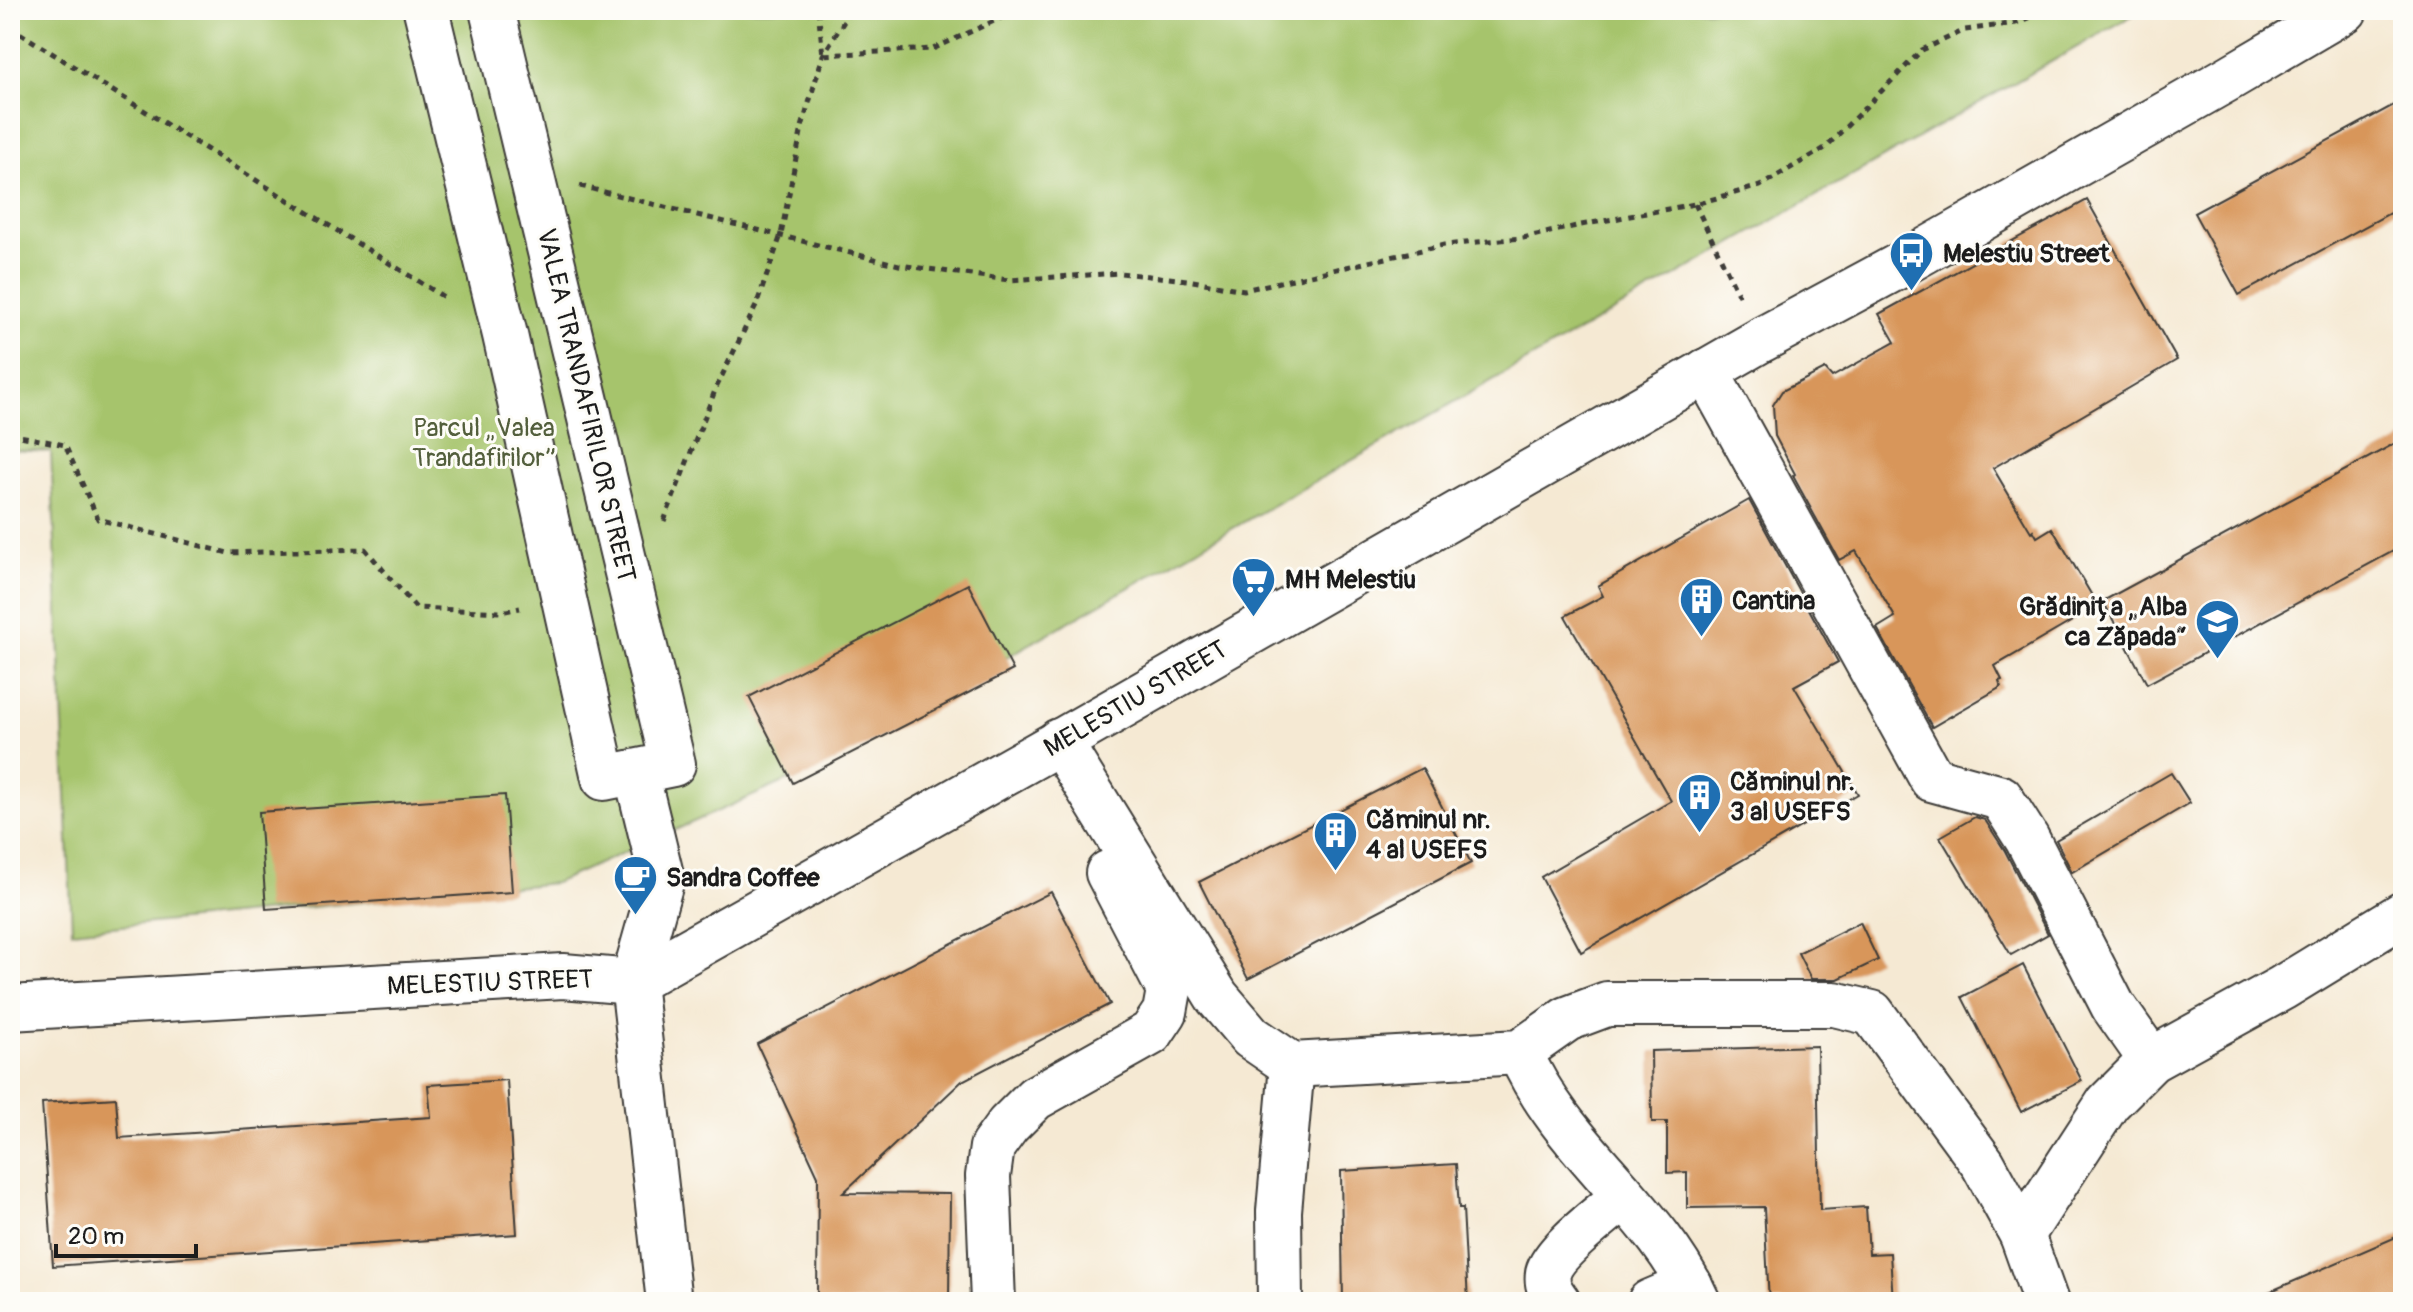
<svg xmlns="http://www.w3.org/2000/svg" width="2413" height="1312" font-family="Pangolin,sans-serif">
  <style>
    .green { fill: #a6c46c; stroke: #617044; stroke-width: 2 }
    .building { fill: #d8965a }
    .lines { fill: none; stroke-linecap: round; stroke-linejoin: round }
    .minor-casing { stroke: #3d3b37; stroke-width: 48 }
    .path { stroke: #3d3b37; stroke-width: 5; stroke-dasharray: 6 6; stroke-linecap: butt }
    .minor { stroke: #fff; stroke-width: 44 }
    .labels { text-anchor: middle; stroke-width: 6; stroke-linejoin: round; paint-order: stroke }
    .poi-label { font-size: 26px; font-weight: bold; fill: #1c1c1c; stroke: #fdfcf7; text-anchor: start }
    .street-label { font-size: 26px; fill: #1c1c1c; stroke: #fdfcf7 }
    .park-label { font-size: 26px; fill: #535f3c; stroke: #fdfcf7 }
  </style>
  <rect width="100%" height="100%" fill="#fdfcf7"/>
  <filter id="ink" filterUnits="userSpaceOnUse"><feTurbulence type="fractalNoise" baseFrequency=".0125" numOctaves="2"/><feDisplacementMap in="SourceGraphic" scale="16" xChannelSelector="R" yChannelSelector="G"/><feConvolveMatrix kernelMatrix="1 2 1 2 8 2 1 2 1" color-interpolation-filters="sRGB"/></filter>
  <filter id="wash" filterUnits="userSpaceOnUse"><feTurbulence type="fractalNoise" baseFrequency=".006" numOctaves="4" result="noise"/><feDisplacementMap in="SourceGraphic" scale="32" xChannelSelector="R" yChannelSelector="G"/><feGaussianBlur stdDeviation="1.8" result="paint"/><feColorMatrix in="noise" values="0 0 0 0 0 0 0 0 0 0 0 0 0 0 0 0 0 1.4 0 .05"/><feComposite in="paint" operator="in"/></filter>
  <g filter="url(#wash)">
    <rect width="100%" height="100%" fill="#f5e9d3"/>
    <!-- green -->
    <path class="green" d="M 10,10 L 2142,10 L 800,775 L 555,883 L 72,931 L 51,452 L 10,450 Z"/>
    <g id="blocks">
      <!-- building -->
      <g class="building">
        <path d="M 2403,100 L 2403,206 L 2239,295 L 2194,213 Z"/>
        <path d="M 2087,200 L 2177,360 L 1993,468 L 2031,532 L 2033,530 L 2037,537 L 2052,528 L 2098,606 L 1995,666 L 2002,680 L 1999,681 L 2001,687 L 1932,727 L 1877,628 L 1895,617 L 1856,551 L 1839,560 L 1793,476 L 1795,474 L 1775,436 L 1773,405 L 1782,391 L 1825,369 L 1832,377 L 1895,342 L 1879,314 Z"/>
        <path d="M 2403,439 L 2403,546 L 2147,684 L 2103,601 Z"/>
        <path d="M 1749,500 L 1838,662 L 1794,686 L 1858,794 L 1581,952 L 1541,877 L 1671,801 L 1565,616 L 1603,596 L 1598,586 Z"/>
        <path d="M 968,584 L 1013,670 L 793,783 L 749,697 Z"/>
        <path d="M 1422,768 L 1471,863 L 1248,979 L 1199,882 Z"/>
        <path d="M 2171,773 L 2190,803 L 2072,872 L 2056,840 Z"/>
        <path d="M 505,795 L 512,892 L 266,909 L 259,812 Z"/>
        <path d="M 1975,817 L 1985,820 L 2005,851 L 2048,934 L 2011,955 L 1940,837 Z"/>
        <path d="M 1051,892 L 1110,1004 L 962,1081 L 843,1193 L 950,1194 L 949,1302 L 817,1302 L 818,1176 L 757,1044 Z"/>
        <path d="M 1860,922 L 1878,960 L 1838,979 L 1811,979 L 1798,953 Z"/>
        <path d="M 2023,965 L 2082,1081 L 2021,1112 L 1962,997 Z"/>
        <path d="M 1817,1046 L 1820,1210 L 1866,1207 L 1869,1254 L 1890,1253 L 1893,1302 L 1769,1302 L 1764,1207 L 1687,1208 L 1687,1172 L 1667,1173 L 1667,1122 L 1652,1122 L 1651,1051 Z"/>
        <path d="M 507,1080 L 517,1234 L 53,1266 L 42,1103 L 116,1098 L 119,1138 L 431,1117 L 428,1085 Z"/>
        <path d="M 1456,1164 L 1459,1208 L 1463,1208 L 1468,1302 L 1343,1302 L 1341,1171 Z"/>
        <path d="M 2403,1234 L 2403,1302 L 2246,1302 Z"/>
      </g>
    </g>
  </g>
  <g filter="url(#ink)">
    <use href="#blocks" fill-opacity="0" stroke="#3d3b37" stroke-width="2"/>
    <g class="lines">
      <defs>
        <g id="minor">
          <path d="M 426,10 L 505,335 L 604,778 L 673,764 L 492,10"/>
          <path d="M 1706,371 L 1932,779 L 2001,798 L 2027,839 L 2113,1006 L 2151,1060"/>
          <path d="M 1059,741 L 1217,997 L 1251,1037 L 1292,1065 L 1520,1052 L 1567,1019 L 1607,1004 L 1834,1004 L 1872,1013 L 1983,1164 L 2022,1235 L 2046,1302"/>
          <path d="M 636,772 L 662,879 L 633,982 L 669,1302"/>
          <path d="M 10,1008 L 563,976 L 633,982 L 1040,753 L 1761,340 L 1895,268 L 2231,77 L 2345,10"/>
          <path d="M 1520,1052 C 1560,1147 1657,1209 1698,1302"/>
          <path d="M 2022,1235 L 2108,1103 L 2151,1060 L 2282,988 L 2403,914"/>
          <path d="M 993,1302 L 988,1176 L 992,1147 L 1008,1125 L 1035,1098 L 1151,1033 L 1165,1012 L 1169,990 L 1108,873"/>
          <path d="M 1280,1302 L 1279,1211 L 1292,1065"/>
          <path d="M 1558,1302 C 1551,1293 1546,1285 1548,1273 C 1553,1251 1606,1212 1624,1196"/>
          <path d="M 1650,1302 L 1690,1285"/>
        </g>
      </defs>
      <!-- minor casing -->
      <use href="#minor" class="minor-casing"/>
      <!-- path -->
      <g class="path">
        <path d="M 818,10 L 823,55 L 933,49 L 1018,10"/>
        <path d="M 10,27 L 447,299"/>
        <path d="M 580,186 L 899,265 L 1009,280 L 1120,273 L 1187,280 L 1244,290 L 1444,245 L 1523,238 L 1581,225 L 1695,204 L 1760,186 L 1825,148 L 1922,50 L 1965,30 L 2016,23 L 2049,10"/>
        <path d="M 1695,204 L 1741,300"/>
        <path d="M 10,434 L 65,445 L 98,519 L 228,553 L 365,549 L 416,608 L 501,612 L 520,608"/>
        <path d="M 664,521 L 716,388 L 756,306 L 781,235 L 802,127 L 823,55 L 851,10"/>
      </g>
      <!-- minor -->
      <use href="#minor" class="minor"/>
    </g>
  </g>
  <!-- icons -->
  <defs>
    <symbol id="bus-pin" viewBox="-11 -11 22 30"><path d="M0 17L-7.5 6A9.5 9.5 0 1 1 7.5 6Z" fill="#1f6fb2" stroke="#fdfcf7"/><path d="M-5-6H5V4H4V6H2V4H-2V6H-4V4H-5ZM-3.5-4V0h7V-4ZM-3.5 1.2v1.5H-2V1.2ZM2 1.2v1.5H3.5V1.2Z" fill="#fff"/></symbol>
    <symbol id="supermarket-pin" viewBox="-11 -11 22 30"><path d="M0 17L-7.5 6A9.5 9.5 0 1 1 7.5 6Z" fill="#1f6fb2" stroke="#fdfcf7"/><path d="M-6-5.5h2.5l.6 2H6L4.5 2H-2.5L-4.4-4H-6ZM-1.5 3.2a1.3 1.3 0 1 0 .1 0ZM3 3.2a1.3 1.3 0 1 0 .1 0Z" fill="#fff"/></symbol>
    <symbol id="building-pin" viewBox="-11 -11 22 30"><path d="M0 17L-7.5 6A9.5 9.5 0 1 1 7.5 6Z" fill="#1f6fb2" stroke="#fdfcf7"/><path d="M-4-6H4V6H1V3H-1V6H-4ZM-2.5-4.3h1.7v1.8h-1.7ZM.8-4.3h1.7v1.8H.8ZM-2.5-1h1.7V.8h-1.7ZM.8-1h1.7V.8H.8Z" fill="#fff"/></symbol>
    <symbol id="school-pin" viewBox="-11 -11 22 30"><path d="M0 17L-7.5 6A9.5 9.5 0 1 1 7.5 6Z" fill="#1f6fb2" stroke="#fdfcf7"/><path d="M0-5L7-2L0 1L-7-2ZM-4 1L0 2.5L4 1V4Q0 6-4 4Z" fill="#fff"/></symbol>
    <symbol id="cafe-pin" viewBox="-11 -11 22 30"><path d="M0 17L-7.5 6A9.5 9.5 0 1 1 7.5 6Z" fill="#1f6fb2" stroke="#fdfcf7"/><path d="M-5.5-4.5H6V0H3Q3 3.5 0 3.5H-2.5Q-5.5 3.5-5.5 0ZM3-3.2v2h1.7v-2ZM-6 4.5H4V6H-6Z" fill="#fff"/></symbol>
  </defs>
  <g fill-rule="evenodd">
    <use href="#bus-pin" x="1886" y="228" width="51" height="69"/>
    <use href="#supermarket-pin" x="1228" y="554" width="51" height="69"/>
    <use href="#building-pin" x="1676" y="574" width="51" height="69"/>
    <use href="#school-pin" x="2192" y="596" width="51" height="69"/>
    <use href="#building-pin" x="1674" y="770" width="51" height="69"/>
    <use href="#building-pin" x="1310" y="808" width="51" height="69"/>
    <use href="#cafe-pin" x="610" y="852" width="51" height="69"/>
  </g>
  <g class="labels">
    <!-- poi labels -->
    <g class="poi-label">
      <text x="1943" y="262">Melestiu Street</text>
      <text x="1285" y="588">MH Melestiu</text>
      <text x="1732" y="609">Cantina</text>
      <text x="2187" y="615" text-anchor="end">Grădinița „Alba<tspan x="2187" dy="30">ca Zăpada“</tspan></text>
      <text x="1730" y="790">Căminul nr.<tspan x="1730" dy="30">3 al USEFS</tspan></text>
      <text x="1366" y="828">Căminul nr.<tspan x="1366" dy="30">4 al USEFS</tspan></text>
      <text x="666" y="886">Sandra Coffee</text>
    </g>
    <!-- street labels -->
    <g class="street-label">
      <text transform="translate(587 405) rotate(77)" y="9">VALEA TRANDAFIRILOR STREET</text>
      <text transform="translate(1135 698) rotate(-30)" y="9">MELESTIU STREET</text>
      <text transform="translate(490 982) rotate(-2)" y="9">MELESTIU STREET</text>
    </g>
    <!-- park labels -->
    <g class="park-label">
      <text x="484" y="436">Parcul „Valea<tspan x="484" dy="30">Trandafirilor”</tspan></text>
    </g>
  </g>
  <!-- margin -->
  <rect width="2413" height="1312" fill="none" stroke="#fdfcf7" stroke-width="40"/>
  <!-- scale -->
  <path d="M56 1244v12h140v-12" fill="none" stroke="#1c1c1c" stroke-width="4"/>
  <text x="68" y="1244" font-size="24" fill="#1c1c1c" stroke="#fdfcf7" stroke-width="6" paint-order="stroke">20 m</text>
</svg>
